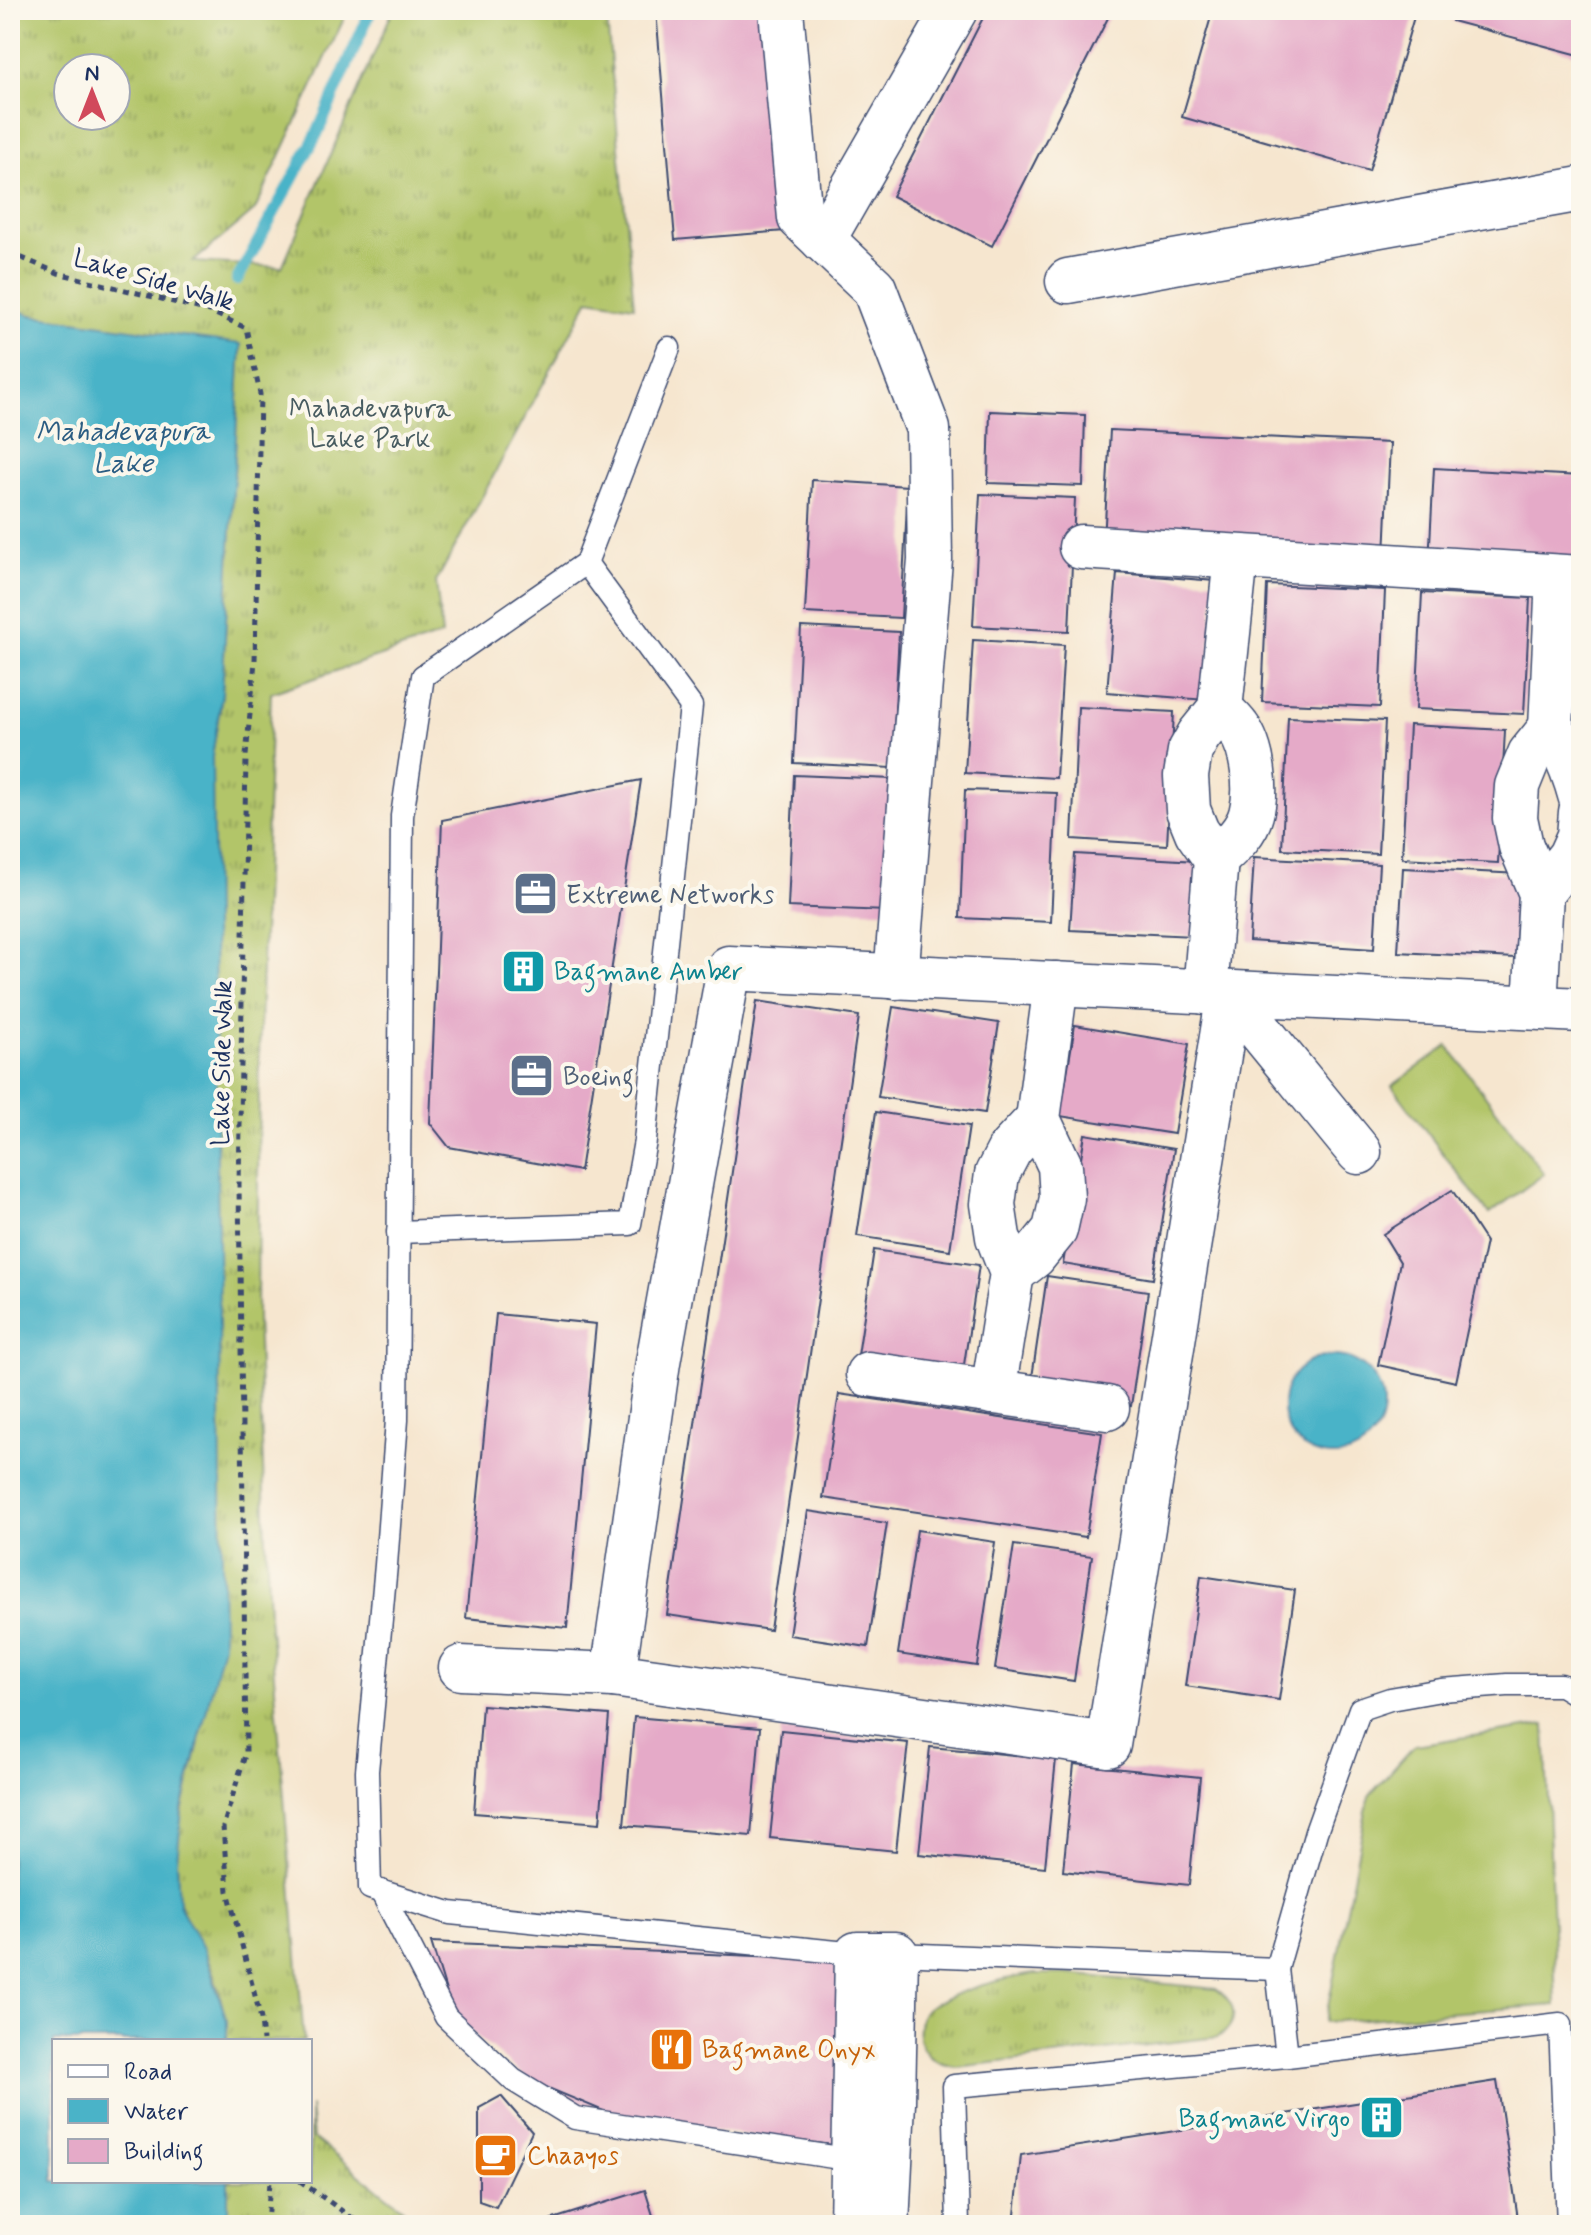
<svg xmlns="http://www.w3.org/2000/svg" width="1591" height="2235" font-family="Mynerve,sans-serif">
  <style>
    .grass { fill: url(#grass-tufts); stroke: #667a64; stroke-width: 2; fill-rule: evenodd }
    .garden { fill: #b2c569; stroke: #667a64; stroke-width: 2 }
    .water { fill: #4ab3c8; stroke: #327193; stroke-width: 2 }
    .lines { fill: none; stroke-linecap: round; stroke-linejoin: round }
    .stream { stroke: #4ab3c8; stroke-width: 12 }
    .building { fill: #e5aac8 }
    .lane-casing { stroke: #3c4a6f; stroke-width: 25 }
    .street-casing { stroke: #3c4a6f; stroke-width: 47 }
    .path { stroke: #3c4a6f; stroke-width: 5; stroke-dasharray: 6 6; stroke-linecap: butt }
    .lane { stroke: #fff; stroke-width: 22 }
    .street { stroke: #fff; stroke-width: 44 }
    .labels { text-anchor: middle; stroke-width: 8; stroke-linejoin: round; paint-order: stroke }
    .street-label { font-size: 26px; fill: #1b2f5e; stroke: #fbf7ec }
    .park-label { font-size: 26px; fill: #485c61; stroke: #fbf7ec }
    .service-label { font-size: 26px; fill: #4e5e75; stroke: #fbf7ec; text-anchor: start }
    .culture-label { font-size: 26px; fill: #0d838f; stroke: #fbf7ec; text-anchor: start }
    .food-label { font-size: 26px; fill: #c56008; stroke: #fbf7ec; text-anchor: start }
    .water-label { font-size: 28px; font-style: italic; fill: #2b5d83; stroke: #fbf7ec }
  </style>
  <defs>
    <pattern id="grass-tufts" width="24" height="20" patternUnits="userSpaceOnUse" patternTransform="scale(2)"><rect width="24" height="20" fill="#b2c569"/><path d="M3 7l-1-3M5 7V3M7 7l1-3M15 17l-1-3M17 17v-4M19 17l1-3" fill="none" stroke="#90a05a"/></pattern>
  </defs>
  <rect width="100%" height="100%" fill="#fbf7ec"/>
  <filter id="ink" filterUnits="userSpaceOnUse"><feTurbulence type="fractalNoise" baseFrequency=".0125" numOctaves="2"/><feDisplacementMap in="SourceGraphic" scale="16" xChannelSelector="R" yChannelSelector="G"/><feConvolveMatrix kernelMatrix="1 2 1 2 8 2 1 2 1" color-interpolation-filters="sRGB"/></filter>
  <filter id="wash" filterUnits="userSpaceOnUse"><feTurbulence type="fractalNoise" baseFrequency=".006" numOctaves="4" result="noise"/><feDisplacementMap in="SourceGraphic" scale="32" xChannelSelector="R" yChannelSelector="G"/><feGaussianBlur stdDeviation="1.8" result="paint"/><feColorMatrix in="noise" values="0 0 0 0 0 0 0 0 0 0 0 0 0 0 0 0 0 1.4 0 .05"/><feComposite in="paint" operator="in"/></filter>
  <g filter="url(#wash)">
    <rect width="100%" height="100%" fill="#f6e6cf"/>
    <!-- grass -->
    <g class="grass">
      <path d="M 10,10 L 348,10 L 255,210 L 193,262 L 282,267 L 393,10 L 606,10 L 634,306 L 589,299 L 436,582 L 442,635 L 271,693 L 259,1055 L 257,1318 L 269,1615 L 304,2041 L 227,2041 C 227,2015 214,1969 202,1946 C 195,1932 182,1917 179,1902 C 169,1849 186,1794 199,1743 L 212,756 L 222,694 L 241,345 L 30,315 L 10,307 ZM 68,68 L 116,68 L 116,116 L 68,116 Z"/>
      <path d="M 1034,1974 L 1068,1974 L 1216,1989 C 1237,2003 1240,2022 1218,2037 L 957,2067 C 942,2065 928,2060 921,2045 C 917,2035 918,2017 926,2009 C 930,2005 938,2002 943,2000 C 972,1986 1002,1979 1034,1974 Z"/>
      <path d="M 310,2106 L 313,2138 L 424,2225 L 228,2225 L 228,2181 L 310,2181 Z"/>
    </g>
    <!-- garden -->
    <g class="garden">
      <path d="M 1448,1046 L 1544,1174 L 1489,1214 L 1392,1086 Z"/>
      <path d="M 1545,1725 L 1556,2005 L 1325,2022 L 1369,1796 L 1415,1745 Z"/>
    </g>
    <!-- water -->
    <g class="water">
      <path d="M 10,307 L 30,315 L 241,344 L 222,694 L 212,757 L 223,1644 L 182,1809 L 177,1861 L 179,1905 L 204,1950 L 227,2021 L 227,2041 L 54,2041 L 54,2181 L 228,2181 L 228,2225 L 10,2225 Z"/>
      <circle cx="1333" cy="1406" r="50"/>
    </g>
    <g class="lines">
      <!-- stream -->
      <path class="stream" d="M 237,280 L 317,134 L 371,10"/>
    </g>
    <g id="blocks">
      <!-- building -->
      <g class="building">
        <path d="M 656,10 L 767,10 L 785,231 L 675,240 Z"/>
        <path d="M 987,10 L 1112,10 L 992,246 L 892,196 Z"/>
        <path d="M 1213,10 L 1416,10 L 1369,171 L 1182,117 Z"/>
        <path d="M 1455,10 L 1581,10 L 1581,46 L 1579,55 L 1452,21 Z"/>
        <path d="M 990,411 L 1085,415 L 1083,486 L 988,483 Z"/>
        <path d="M 1110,430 L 1390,443 L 1385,556 L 1104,542 Z"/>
        <path d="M 1434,468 L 1581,476 L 1581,571 L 1429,563 Z"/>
        <path d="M 812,480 L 908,486 L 901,618 L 805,613 Z"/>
        <path d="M 980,494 L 1075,498 L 1069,631 L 973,626 Z"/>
        <path d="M 1117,573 L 1215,581 L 1206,700 L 1107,692 Z"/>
        <path d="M 1267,585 L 1385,590 L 1380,707 L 1262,702 Z"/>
        <path d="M 1422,593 L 1530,598 L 1524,714 L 1416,709 Z"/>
        <path d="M 801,627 L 899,632 L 892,768 L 794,763 Z"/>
        <path d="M 973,640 L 1064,645 L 1056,778 L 965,773 Z"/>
        <path d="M 1078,707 L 1174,712 L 1167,845 L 1072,839 Z"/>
        <path d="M 1288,717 L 1385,721 L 1378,854 L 1282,849 Z"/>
        <path d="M 1409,725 L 1505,730 L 1498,863 L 1402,858 Z"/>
        <path d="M 794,775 L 893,779 L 887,911 L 788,907 Z"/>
        <path d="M 641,780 L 580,1171 L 449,1147 L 430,1123 L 442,820 Z"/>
        <path d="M 965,790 L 1057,793 L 1051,922 L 960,918 Z"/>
        <path d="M 1075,854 L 1197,861 L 1193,936 L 1070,930 Z"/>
        <path d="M 1254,857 L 1379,864 L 1374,949 L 1249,941 Z"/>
        <path d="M 1403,868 L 1520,874 L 1515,958 L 1398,952 Z"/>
        <path d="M 757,1001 L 859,1016 L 770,1630 L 667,1615 Z"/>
        <path d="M 893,1007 L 999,1023 L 985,1113 L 878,1097 Z"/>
        <path d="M 1075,1025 L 1189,1044 L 1174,1134 L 1060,1116 Z"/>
        <path d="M 876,1112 L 969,1126 L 950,1250 L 857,1236 Z"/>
        <path d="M 1085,1134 L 1174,1149 L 1153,1279 L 1063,1264 Z"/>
        <path d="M 1452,1190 L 1486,1242 L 1456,1382 L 1378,1365 L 1400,1262 L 1383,1234 Z"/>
        <path d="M 874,1250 L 979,1265 L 962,1378 L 857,1362 Z"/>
        <path d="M 1047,1276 L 1148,1291 L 1131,1406 L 1030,1391 Z"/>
        <path d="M 496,1314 L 596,1324 L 567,1628 L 466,1618 Z"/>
        <path d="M 839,1394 L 1102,1433 L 1086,1537 L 823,1498 Z"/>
        <path d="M 808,1511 L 887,1523 L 868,1647 L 789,1635 Z"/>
        <path d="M 917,1530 L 995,1542 L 977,1666 L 898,1654 Z"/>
        <path d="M 1014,1545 L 1092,1556 L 1074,1681 L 995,1669 Z"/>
        <path d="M 1201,1576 L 1295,1590 L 1279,1700 L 1185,1686 Z"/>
        <path d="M 482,1705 L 609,1715 L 600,1823 L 474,1813 Z"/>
        <path d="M 634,1717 L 760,1728 L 751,1836 L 624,1825 Z"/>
        <path d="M 781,1730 L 908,1743 L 896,1851 L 770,1838 Z"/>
        <path d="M 930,1747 L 1056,1759 L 1045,1867 L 919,1854 Z"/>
        <path d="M 1074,1764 L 1200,1777 L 1189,1885 L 1063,1871 Z"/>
        <path d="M 431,1942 L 851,1960 L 850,2147 L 625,2120 L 529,2080 L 454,2017 Z"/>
        <path d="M 1497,2081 L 1519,2225 L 1014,2225 L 1021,2155 Z"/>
        <path d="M 501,2096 L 532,2132 L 496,2207 L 479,2201 L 479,2108 Z"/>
        <path d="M 645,2190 L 656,2225 L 551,2225 L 550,2220 Z"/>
      </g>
    </g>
  </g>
  <g filter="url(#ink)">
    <use href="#blocks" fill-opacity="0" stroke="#3c4a6f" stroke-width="2"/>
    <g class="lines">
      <defs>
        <g id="lane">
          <path d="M 669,348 L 586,563 L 423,676 L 402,816 L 397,1420 L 386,1565 L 367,1771 L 370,1888 L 450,1913 L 857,1954"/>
          <path d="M 398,1232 L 630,1224 L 645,1141 L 691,706 L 586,563"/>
          <path d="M 381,1891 L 446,2017 L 513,2080 L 575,2118 L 853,2160"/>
          <path d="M 896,1954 L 1277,1969 L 1316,1832 L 1360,1709 L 1390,1699 L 1441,1690 L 1507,1685 L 1561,1685 L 1581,1697"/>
          <path d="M 1277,1969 L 1287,2056"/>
          <path d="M 958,2225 L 954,2086 L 1287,2056 L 1560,2024 L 1568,2225"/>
        </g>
        <g id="street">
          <path d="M 781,10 L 800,218 L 874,288 L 928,429 L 930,560 L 896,977"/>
          <path d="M 823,240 L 955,10"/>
          <path d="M 1068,281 L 1581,189"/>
          <path d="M 1081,547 L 1581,578"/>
          <path d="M 1558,577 L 1551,728 C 1566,751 1574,772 1581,798"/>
          <path d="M 1216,859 C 1229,847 1246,833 1251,814 C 1258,790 1253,748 1238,728 C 1233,721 1226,715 1220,709"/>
          <path d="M 1541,893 L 1570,856 L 1579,836 L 1581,812"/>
          <path d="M 1205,992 L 1216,859 L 1197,832 L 1188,810 L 1186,776 L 1190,751 L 1199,735 L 1220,709 L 1236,557"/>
          <path d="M 1535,1007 L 1541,893 L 1521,846 L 1515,818 L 1517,786 L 1530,754 L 1551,728"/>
          <path d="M 1359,1152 L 1229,993 L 1108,1745 L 613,1675 L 658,1362 L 729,968 L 1581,1010"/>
          <path d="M 1012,1273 L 1034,1256 L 1055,1230 L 1062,1198 L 1060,1166 L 1038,1119 L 1056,984"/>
          <path d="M 868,1374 L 1107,1408"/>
          <path d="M 993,1392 L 1012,1273 L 998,1237 L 993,1204 L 997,1174 L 1010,1149 L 1038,1119"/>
          <path d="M 461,1668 L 613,1675"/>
          <path d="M 852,2225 L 857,1954 L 896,1954 L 893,2102 L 887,2225"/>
        </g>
      </defs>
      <!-- lane casing -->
      <use href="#lane" class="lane-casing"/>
      <!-- street casing -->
      <use href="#street" class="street-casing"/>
      <!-- path -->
      <g class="path">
        <path d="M 10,253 L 58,273 L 209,311 L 246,328 L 260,394 L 255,661 L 246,756 L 239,1185 L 246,1752 L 223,1827 L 228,1891 L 261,2019 L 263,2041"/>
        <path d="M 300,2181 L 362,2225"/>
        <path d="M 267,2225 L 270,2181"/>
      </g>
      <!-- lane -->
      <use href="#lane" class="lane"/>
      <!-- street -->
      <use href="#street" class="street"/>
    </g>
  </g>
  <!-- icons -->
  <defs>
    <symbol id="office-square" viewBox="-11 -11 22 22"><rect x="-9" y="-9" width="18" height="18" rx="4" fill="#5c6f8a" stroke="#fbf7ec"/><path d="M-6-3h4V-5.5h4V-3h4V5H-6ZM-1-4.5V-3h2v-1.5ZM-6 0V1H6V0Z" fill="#fff"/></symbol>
    <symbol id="building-square" viewBox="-11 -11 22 22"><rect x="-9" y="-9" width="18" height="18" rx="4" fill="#0f9aa8" stroke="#fbf7ec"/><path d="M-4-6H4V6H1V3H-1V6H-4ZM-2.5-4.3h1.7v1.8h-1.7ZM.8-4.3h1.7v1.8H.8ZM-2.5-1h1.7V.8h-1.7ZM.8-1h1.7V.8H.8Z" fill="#fff"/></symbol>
    <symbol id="restaurant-square" viewBox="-11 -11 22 22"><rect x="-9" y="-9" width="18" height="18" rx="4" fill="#e8710a" stroke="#fbf7ec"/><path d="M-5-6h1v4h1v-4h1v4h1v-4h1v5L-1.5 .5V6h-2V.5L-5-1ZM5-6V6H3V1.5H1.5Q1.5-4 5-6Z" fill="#fff"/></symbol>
    <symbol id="cafe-square" viewBox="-11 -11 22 22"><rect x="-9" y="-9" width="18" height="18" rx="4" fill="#e8710a" stroke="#fbf7ec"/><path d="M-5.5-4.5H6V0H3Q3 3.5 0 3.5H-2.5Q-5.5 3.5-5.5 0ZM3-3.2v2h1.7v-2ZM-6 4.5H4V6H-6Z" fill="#fff"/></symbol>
  </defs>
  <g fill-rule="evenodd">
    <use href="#office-square" x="510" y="868" width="51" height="51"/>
    <use href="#building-square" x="498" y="946" width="51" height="51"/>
    <use href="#office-square" x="506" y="1050" width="51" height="51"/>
    <use href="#restaurant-square" x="646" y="2024" width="51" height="51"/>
    <use href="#building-square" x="1356" y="2092" width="51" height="51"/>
    <use href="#cafe-square" x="470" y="2130" width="51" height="51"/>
  </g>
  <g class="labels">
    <!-- street labels -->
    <g class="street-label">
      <text transform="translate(154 279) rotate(16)" y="9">Lake Side Walk</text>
      <text transform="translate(221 1063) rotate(-89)" y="9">Lake Side Walk</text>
    </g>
    <!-- park labels -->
    <g class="park-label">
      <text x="370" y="417">Mahadevapura<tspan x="370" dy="30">Lake Park</tspan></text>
    </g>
    <!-- service labels -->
    <g class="service-label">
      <text x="566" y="903">Extreme Networks</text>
      <text x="563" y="1085">Boeing</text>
    </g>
    <!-- culture labels -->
    <g class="culture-label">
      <text x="554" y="980">Bagmane Amber</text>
      <text x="1350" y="2127" text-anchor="end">Bagmane Virgo</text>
    </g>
    <!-- food labels -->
    <g class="food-label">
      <text x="702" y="2058">Bagmane Onyx</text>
      <text x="527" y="2164">Chaayos</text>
    </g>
    <!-- water labels -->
    <g class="water-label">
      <text x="123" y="440">Mahadevapura<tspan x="123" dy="32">Lake</tspan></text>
    </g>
  </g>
  <!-- margin -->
  <rect width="1591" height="2235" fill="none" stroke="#fbf7ec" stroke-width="40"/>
  <!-- legend -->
  <rect x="52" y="2039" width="260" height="144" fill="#fbf7ec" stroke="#a1a7b3" stroke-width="2"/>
  <rect x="68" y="2065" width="40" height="12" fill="#ffffff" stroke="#a1a7b3" stroke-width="2"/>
  <text x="124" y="2079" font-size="24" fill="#1b2f5e">Road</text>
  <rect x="68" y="2099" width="40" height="24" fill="#4ab3c8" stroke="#a1a7b3" stroke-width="2"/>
  <text x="124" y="2119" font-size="24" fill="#1b2f5e">Water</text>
  <rect x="68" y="2139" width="40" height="24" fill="#e5aac8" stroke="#a1a7b3" stroke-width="2"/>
  <text x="124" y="2159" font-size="24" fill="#1b2f5e">Building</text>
  <!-- north arrow -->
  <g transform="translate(92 92)"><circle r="38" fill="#fbf7ec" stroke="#a1a7b3" stroke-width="2"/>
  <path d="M0-6L14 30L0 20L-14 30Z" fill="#d1495b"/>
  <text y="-12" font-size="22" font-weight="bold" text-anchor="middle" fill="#1b2f5e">N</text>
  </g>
</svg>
